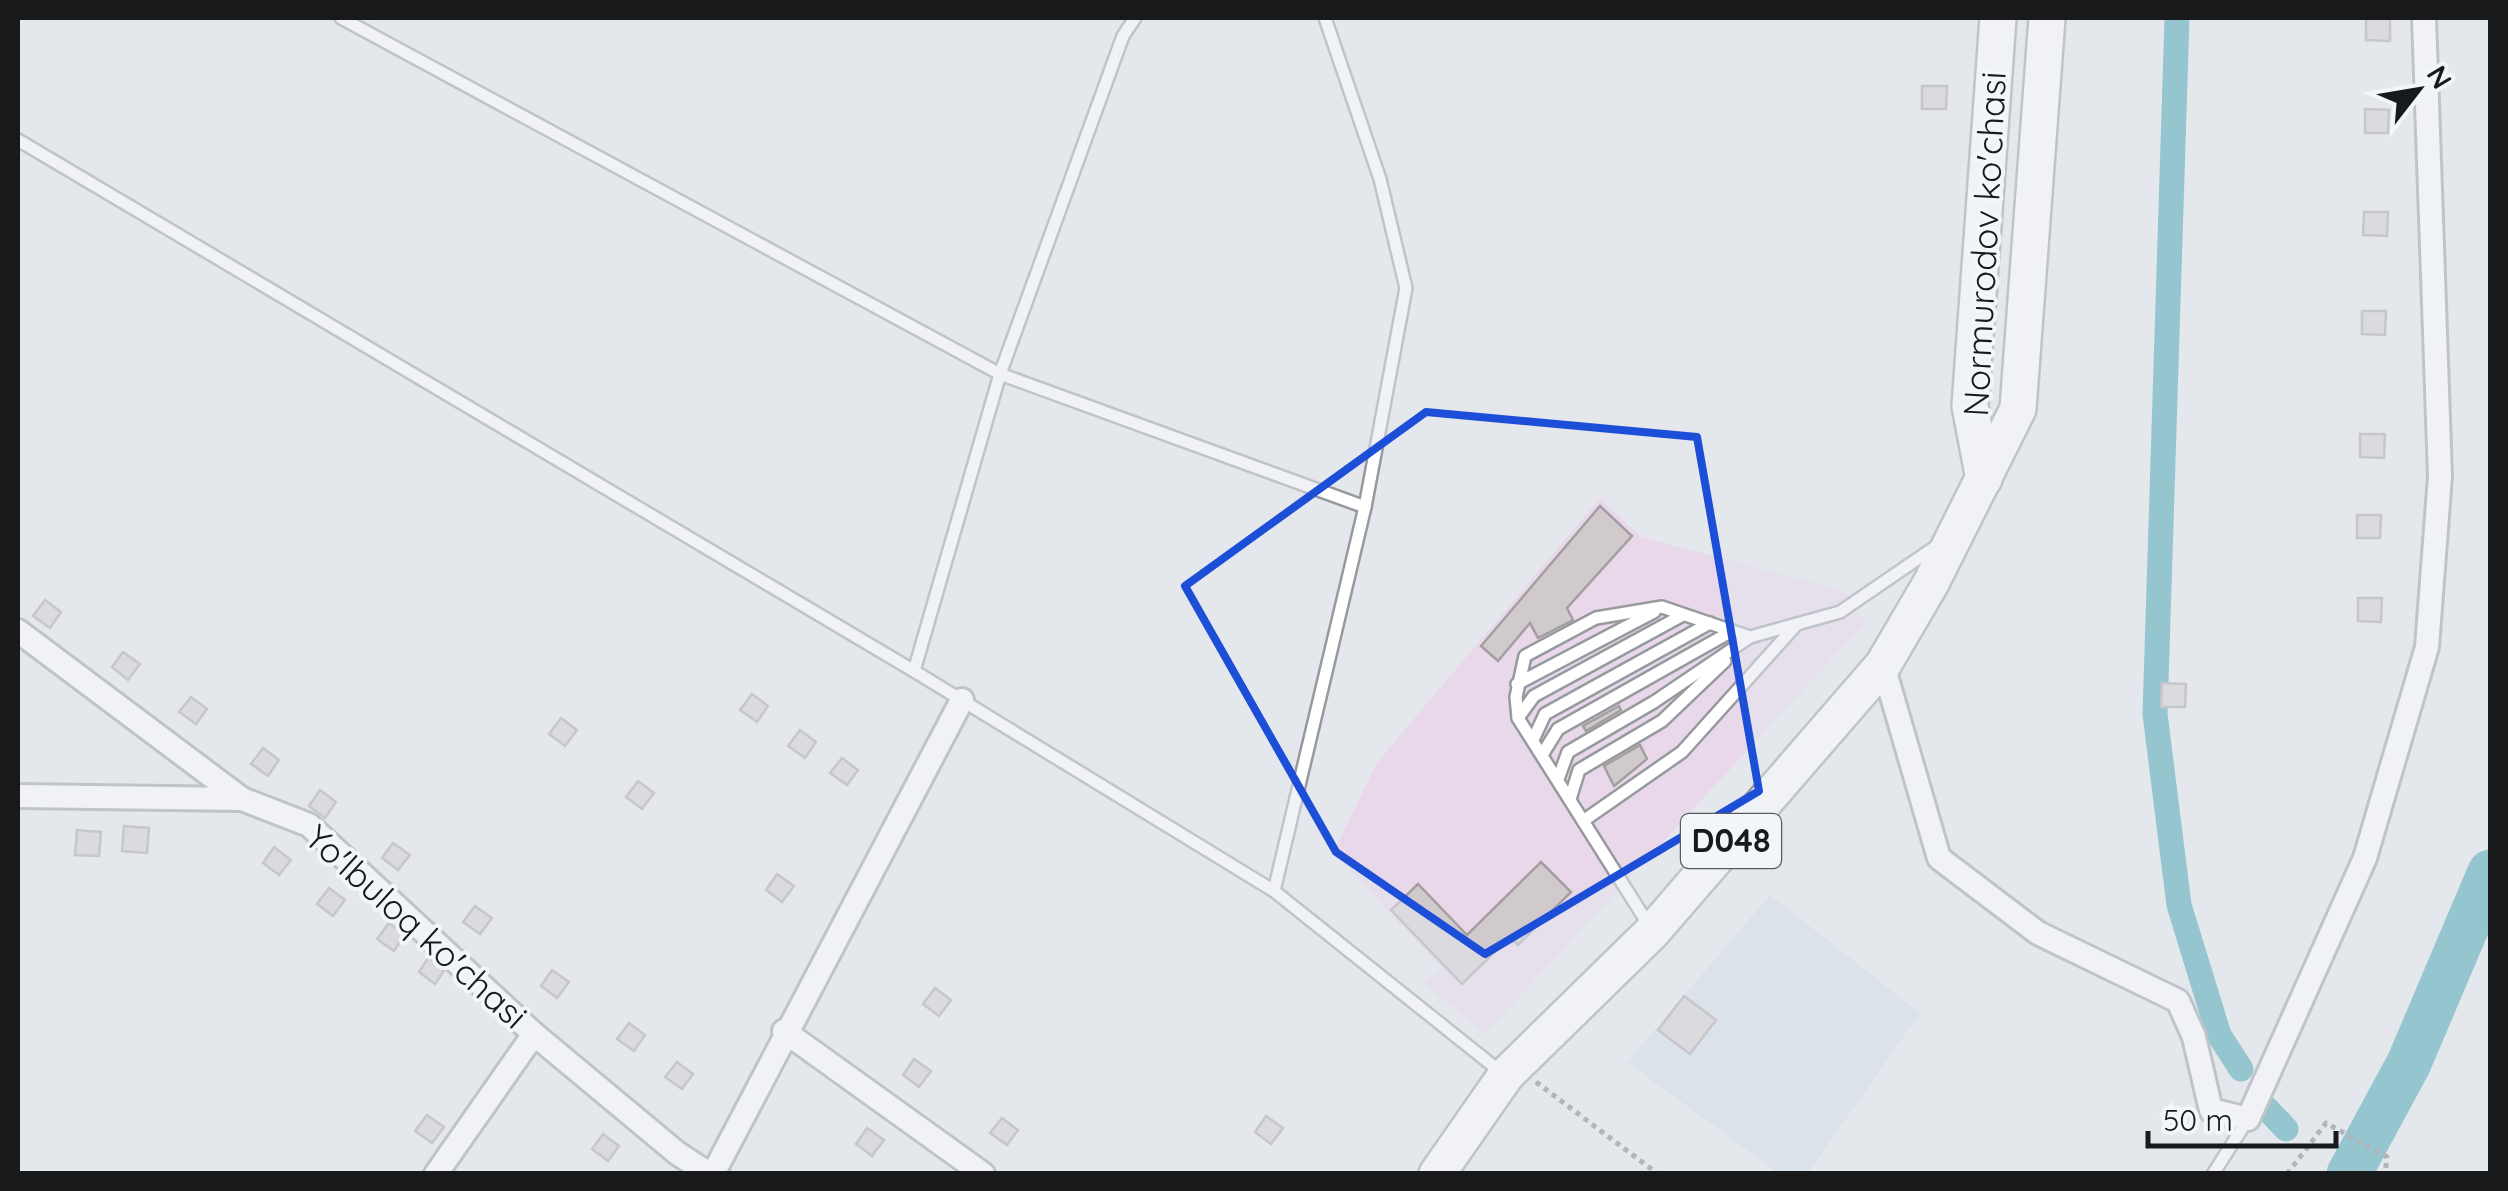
<svg xmlns="http://www.w3.org/2000/svg" width="2508" height="1191" font-family="Quicksand,sans-serif">
  <style>
    .commercial { fill: #e8d8ea }
    .built { fill: #d2dce7 }
    .lines { fill: none; stroke-linecap: round; stroke-linejoin: round }
    .canal { stroke: #369eac; stroke-width: 25 }
    .river { stroke: #369eac; stroke-width: 45 }
    .building { fill: #d0cacd; stroke: #a49ea1; stroke-width: 2.5 }
    .service-casing { stroke: #969a9f; stroke-width: 16 }
    .minor-casing { stroke: #969a9f; stroke-width: 28 }
    .primary-casing { stroke: #969a9f; stroke-width: 40 }
    .path { stroke: #747779; stroke-width: 5; stroke-dasharray: 5 5; stroke-linecap: butt }
    .service { stroke: #fff; stroke-width: 11 }
    .minor { stroke: #fff; stroke-width: 22 }
    .primary { stroke: #fff; stroke-width: 35 }
    .marked { fill: none; stroke: #1d4ed8; stroke-width: 8; stroke-linejoin: round }
    .labels { text-anchor: middle; stroke-width: 8; stroke-linejoin: round; paint-order: stroke }
    .shield { fill: #f1f6fa; stroke: #585b5d; stroke-width: 2.5 }
    .shield-label { font-size: 32px; font-weight: bold; fill: #17191a }
    .street-label { font-size: 35px; fill: #17191a; stroke: #f1f6fa }
  </style>
  <rect width="100%" height="100%" fill="#e4e8ed"/>
  <!-- commercial -->
  <path class="commercial" d="M 1600,498 L 1641,537 L 1843,590 L 1866,622 L 1485,1034 L 1423,983 L 1441,969 L 1334,852 L 1376,764 Z"/>
  <!-- built -->
  <path class="built" d="M 1770,895 L 1920,1013 L 1808,1173 L 1778,1173 L 1627,1062 Z"/>
  <g class="lines">
    <!-- canal -->
    <g class="canal">
      <path d="M 2177,18 L 2155,714 L 2179,905 L 2219,1035 L 2241,1069"/>
      <path d="M 2266,1108 L 2286,1129"/>
    </g>
    <!-- river -->
    <path class="river" d="M 2349,1174 L 2409,1063 L 2490,872"/>
  </g>
  <!-- building -->
  <g class="building">
    <path d="M 2366,18 L 2390,18 L 2390,41 L 2366,40 Z"/>
    <path d="M 1922,86 L 1947,86 L 1946,109 L 1922,109 Z"/>
    <path d="M 2365,109 L 2389,110 L 2388,133 L 2365,133 Z"/>
    <path d="M 2364,212 L 2388,212 L 2387,236 L 2363,235 Z"/>
    <path d="M 2362,311 L 2386,311 L 2385,335 L 2362,334 Z"/>
    <path d="M 2360,434 L 2385,434 L 2384,458 L 2360,457 Z"/>
    <path d="M 1600,506 L 1632,536 L 1567,608 L 1573,620 L 1538,638 L 1530,623 L 1498,661 L 1481,646 Z"/>
    <path d="M 2357,515 L 2381,515 L 2380,538 L 2357,538 Z"/>
    <path d="M 2358,598 L 2382,598 L 2381,622 L 2358,621 Z"/>
    <path d="M 45,600 L 61,612 L 50,628 L 33,616 Z"/>
    <path d="M 123,652 L 140,664 L 128,680 L 112,667 Z"/>
    <path d="M 2162,683 L 2186,684 L 2185,707 L 2161,707 Z"/>
    <path d="M 752,694 L 768,706 L 757,722 L 740,710 Z"/>
    <path d="M 191,697 L 207,709 L 196,724 L 179,712 Z"/>
    <path d="M 1619,706 L 1621,710 L 1586,731 L 1583,726 Z"/>
    <path d="M 561,718 L 577,730 L 565,746 L 549,734 Z"/>
    <path d="M 800,730 L 816,742 L 805,758 L 788,746 Z"/>
    <path d="M 1640,745 L 1647,759 L 1614,786 L 1604,766 Z"/>
    <path d="M 263,748 L 279,760 L 268,776 L 251,764 Z"/>
    <path d="M 842,758 L 858,770 L 847,785 L 830,773 Z"/>
    <path d="M 638,781 L 654,793 L 642,809 L 626,797 Z"/>
    <path d="M 320,790 L 336,802 L 325,818 L 309,806 Z"/>
    <path d="M 124,826 L 149,828 L 147,853 L 122,851 Z"/>
    <path d="M 77,830 L 101,832 L 99,856 L 75,855 Z"/>
    <path d="M 393,843 L 410,855 L 398,870 L 382,858 Z"/>
    <path d="M 274,847 L 291,860 L 279,875 L 263,863 Z"/>
    <path d="M 1541,862 L 1571,892 L 1518,945 L 1510,937 L 1462,984 L 1391,910 L 1418,884 L 1467,935 Z"/>
    <path d="M 777,874 L 794,886 L 782,902 L 766,890 Z"/>
    <path d="M 329,888 L 345,900 L 333,916 L 317,904 Z"/>
    <path d="M 475,906 L 492,918 L 480,934 L 463,922 Z"/>
    <path d="M 389,923 L 405,935 L 394,951 L 377,939 Z"/>
    <path d="M 429,957 L 444,971 L 435,984 L 419,972 Z"/>
    <path d="M 552,970 L 569,982 L 557,998 L 541,986 Z"/>
    <path d="M 935,988 L 951,1000 L 939,1016 L 923,1004 Z"/>
    <path d="M 1684,996 L 1716,1020 L 1690,1054 L 1658,1030 Z"/>
    <path d="M 629,1023 L 645,1035 L 634,1051 L 617,1039 Z"/>
    <path d="M 914,1059 L 931,1071 L 919,1087 L 903,1075 Z"/>
    <path d="M 677,1062 L 693,1074 L 682,1089 L 665,1077 Z"/>
    <path d="M 427,1115 L 444,1127 L 432,1143 L 415,1131 Z"/>
    <path d="M 1266,1116 L 1283,1128 L 1271,1144 L 1255,1132 Z"/>
    <path d="M 1002,1118 L 1018,1130 L 1007,1145 L 990,1133 Z"/>
    <path d="M 867,1128 L 884,1140 L 872,1156 L 856,1144 Z"/>
    <path d="M 603,1134 L 619,1146 L 608,1161 L 592,1149 Z"/>
  </g>
  <g class="lines">
    <defs>
      <g id="service">
        <path d="M 341,18 L 1000,374 L 1365,507"/>
        <path d="M 18,140 L 914,671 L 1274,891 L 1502,1073"/>
        <path d="M 914,671 L 1000,374 L 1123,36 L 1135,18"/>
        <path d="M 1517,684 L 1654,612"/>
        <path d="M 1518,718 L 1534,696 L 1683,615"/>
        <path d="M 1533,740 L 1545,714 L 1710,623"/>
        <path d="M 1542,755 L 1558,729 L 1732,631"/>
        <path d="M 1558,779 L 1568,752 L 1654,702 L 1750,637 L 1840,612 L 1935,547"/>
        <path d="M 1570,799 L 1579,770 L 1662,721 L 1725,661"/>
        <path d="M 1583,821 L 1682,752 L 1797,624"/>
        <path d="M 1274,891 L 1365,507 L 1406,288 L 1380,179 L 1325,18"/>
        <path d="M 1650,927 L 1518,718 L 1516,697 L 1525,656 L 1596,618 L 1662,607 L 1750,637"/>
        <path d="M 2213,1174 L 2248,1119"/>
      </g>
      <g id="minor">
        <path d="M 18,631 L 242,799"/>
        <path d="M 1883,665 L 1939,858 L 2038,933 L 2178,1001 L 2194,1037 L 2211,1110 L 2248,1119 L 2365,858 L 2427,647 L 2440,476 L 2424,18"/>
        <path d="M 18,796 L 242,799 L 309,825 L 534,1034 L 677,1153 L 709,1174"/>
        <path d="M 784,1031 L 983,1174"/>
        <path d="M 436,1174 L 534,1034"/>
        <path d="M 713,1174 L 962,700"/>
      </g>
      <g id="primary">
        <path d="M 1984,479 L 1970,406 L 1998,18"/>
        <path d="M 1437,1174 L 1506,1075 L 1652,932 L 1883,665 L 1931,583 L 2018,409 L 2047,18"/>
      </g>
    </defs>
    <!-- service casing -->
    <use href="#service" class="service-casing"/>
    <!-- minor casing -->
    <use href="#minor" class="minor-casing"/>
    <!-- primary casing -->
    <use href="#primary" class="primary-casing"/>
    <!-- path -->
    <g class="path">
      <path d="M 1536,1082 L 1658,1174"/>
      <path d="M 2287,1174 L 2326,1123 L 2387,1157 L 2385,1174"/>
    </g>
    <!-- service -->
    <use href="#service" class="service"/>
    <!-- minor -->
    <use href="#minor" class="minor"/>
    <!-- primary -->
    <use href="#primary" class="primary"/>
  </g>
  <!-- marked area -->
  <path d="M0 0H2508V1191H0ZM 1426,412 L 1697,437 L 1759,791 L 1485,954 L 1336,852 L 1185,586 Z" fill="#e4e8ed" fill-opacity=".55" fill-rule="evenodd"/>
  <path class="marked" d="M 1426,412 L 1697,437 L 1759,791 L 1485,954 L 1336,852 L 1185,586 Z"/>
  <g class="labels">
    <!-- shield labels -->
    <rect class="shield" x="1681" y="814" width="100" height="54" rx="8"/>
    <g class="shield-label">
      <text x="1731" y="852">D048</text>
    </g>
    <!-- street labels -->
    <g class="street-label">
      <text transform="translate(1985 244) rotate(-87)" y="12">Normurodov ko'chasi</text>
      <text transform="translate(416 927) rotate(42)" y="12">Yo'lbuloq ko'chasi</text>
    </g>
  </g>
  <!-- border -->
  <rect width="2508" height="1191" fill="none" stroke="#17191a" stroke-width="40"/>
  <!-- north arrow -->
  <g transform="translate(2418 90) rotate(59)" stroke="#f1f6fa" stroke-width="8" paint-order="stroke">
  <path d="M0-8L18 38L0 25L-18 38Z" fill="#17191a"/>
  <text y="-15" font-size="28" font-weight="bold" text-anchor="middle" fill="#17191a">N</text>
  </g>
  <!-- scale -->
  <path d="M2148 1131v15h188v-15" fill="none" stroke="#17191a" stroke-width="5"/>
  <text x="2163" y="1131" font-size="30" fill="#17191a" stroke="#f1f6fa" stroke-width="8" paint-order="stroke">50 m</text>
</svg>
